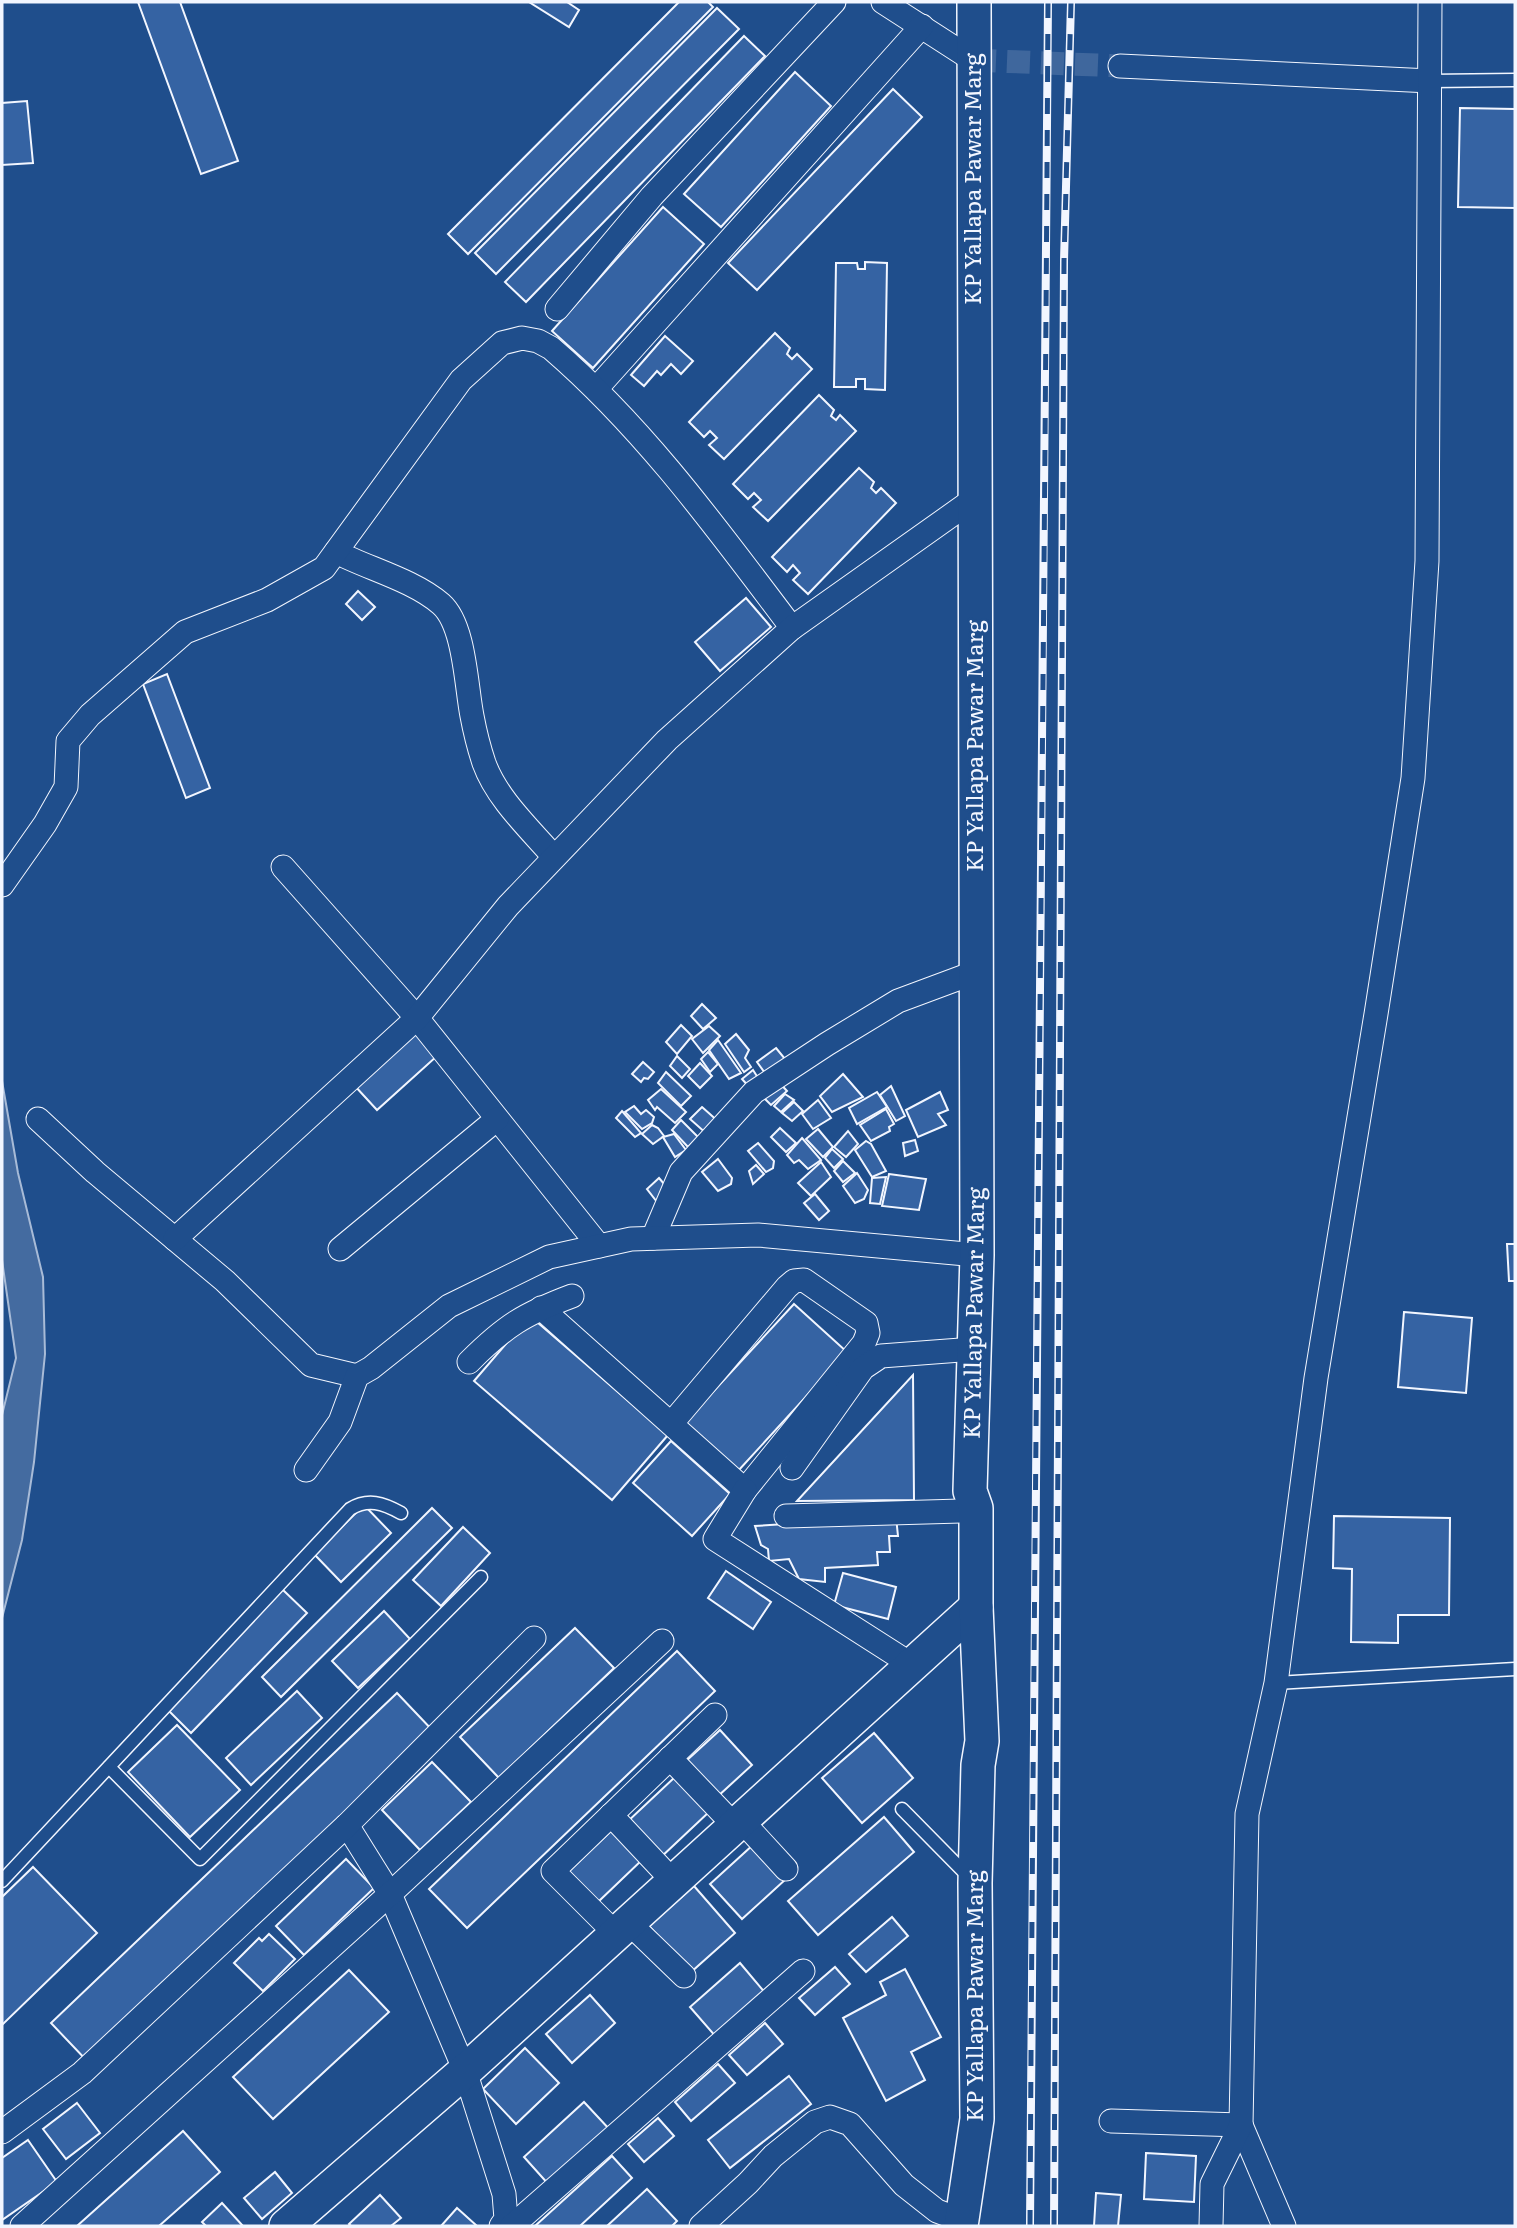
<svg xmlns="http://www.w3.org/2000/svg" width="1517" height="2228" font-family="Literata,serif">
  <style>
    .water { fill: #446ba0; stroke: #a8bbd7; stroke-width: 2 }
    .building { fill: #3563a3; stroke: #f2f6ff; stroke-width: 2 }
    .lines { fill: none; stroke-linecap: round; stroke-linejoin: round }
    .street-tunnel { stroke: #3f679d; stroke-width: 23; stroke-dasharray: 23 11; stroke-linecap: butt }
    .lane-casing { stroke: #f2f6ff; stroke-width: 15 }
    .street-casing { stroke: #f2f6ff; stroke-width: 25 }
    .secondary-casing { stroke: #f2f6ff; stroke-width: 36 }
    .lane { stroke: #1f4e8c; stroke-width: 12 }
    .street { stroke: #1f4e8c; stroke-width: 23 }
    .secondary { stroke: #1f4e8c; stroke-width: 33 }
    .rail-casing { stroke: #f2f6ff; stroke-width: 8 }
    .rail { stroke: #1f4e8c; stroke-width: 5; stroke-dasharray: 16; stroke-linecap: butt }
    .labels { text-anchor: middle; stroke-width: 5; stroke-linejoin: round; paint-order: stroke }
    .street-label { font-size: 23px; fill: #f2f6ff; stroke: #1f4e8c }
  </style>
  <rect width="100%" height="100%" fill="#1f4e8c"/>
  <!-- water -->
  <path class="water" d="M 2,1081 L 18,1173 L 43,1277 L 45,1354 L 34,1462 L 22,1540 L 2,1618 L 2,1415 L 16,1358 L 2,1260 Z"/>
  <!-- building -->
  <g class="building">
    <path d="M 138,2 L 180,2 L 238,161 L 201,174 Z"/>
    <path d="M 529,2 L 567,2 L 579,10 L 569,27 Z"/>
    <path d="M 679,2 L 708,2 L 713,7 L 468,254 L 448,234 Z"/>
    <path d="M 717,8 L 739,29 L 496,274 L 475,253 Z"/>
    <path d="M 744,36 L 765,56 L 526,302 L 505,282 Z"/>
    <path d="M 795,72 L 831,106 L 721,227 L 684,194 Z"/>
    <path d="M 893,89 L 922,117 L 757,290 L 728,263 Z"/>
    <path d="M 27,101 L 33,163 L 2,165 L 2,103 Z"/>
    <path d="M 1460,108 L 1515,109 L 1515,208 L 1458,207 Z"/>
    <path d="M 663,207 L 704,244 L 593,368 L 552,331 Z"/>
    <path d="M 865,262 L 887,263 L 885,390 L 865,389 L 865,379 L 856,379 L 856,387 L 834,387 L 836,263 L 857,263 L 858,269 L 865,269 Z"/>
    <path d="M 775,333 L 790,348 L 787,354 L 792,359 L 797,354 L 812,369 L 724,459 L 709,445 L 717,438 L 710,431 L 704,437 L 689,422 Z"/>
    <path d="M 665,336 L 693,361 L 681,374 L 671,364 L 661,375 L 657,371 L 644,386 L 631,375 Z"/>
    <path d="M 819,395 L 834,410 L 831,416 L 836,420 L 840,415 L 856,431 L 768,521 L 753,507 L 761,500 L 754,493 L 748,499 L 733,484 Z"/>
    <path d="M 859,468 L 874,482 L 871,488 L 876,493 L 881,488 L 896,503 L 808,594 L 793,580 L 800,573 L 793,565 L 787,572 L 772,557 Z"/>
    <path d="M 358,591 L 375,607 L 362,620 L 346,604 Z"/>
    <path d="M 746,598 L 771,627 L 720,671 L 695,642 Z"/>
    <path d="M 167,674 L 210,788 L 186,798 L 143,684 Z"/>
    <path d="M 702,1004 L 716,1018 L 703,1029 L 691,1016 Z"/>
    <path d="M 681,1025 L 692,1036 L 677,1054 L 666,1042 Z"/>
    <path d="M 709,1026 L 720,1036 L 703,1053 L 692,1039 Z"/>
    <path d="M 414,1030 L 437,1056 L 377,1110 L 354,1085 Z"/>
    <path d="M 736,1034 L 749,1050 L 745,1058 L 751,1067 L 744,1072 L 725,1044 Z"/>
    <path d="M 718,1040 L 741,1073 L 729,1079 L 709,1050 Z"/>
    <path d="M 776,1048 L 790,1065 L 770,1080 L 757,1062 Z"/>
    <path d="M 708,1052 L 718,1064 L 710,1072 L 701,1059 Z"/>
    <path d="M 677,1056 L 690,1069 L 682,1078 L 670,1066 Z"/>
    <path d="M 643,1062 L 654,1072 L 648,1079 L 644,1078 L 641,1082 L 632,1074 Z"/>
    <path d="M 700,1063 L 712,1076 L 700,1088 L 688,1076 Z"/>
    <path d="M 753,1070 L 760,1081 L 751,1089 L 742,1079 Z"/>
    <path d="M 666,1072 L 691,1096 L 681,1106 L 658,1083 Z"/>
    <path d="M 843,1074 L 863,1097 L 832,1112 L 820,1096 Z"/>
    <path d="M 776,1079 L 787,1091 L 771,1105 L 760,1094 Z"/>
    <path d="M 891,1086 L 905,1116 L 896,1121 L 880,1095 Z"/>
    <path d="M 661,1089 L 686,1112 L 675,1123 L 657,1107 L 655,1110 L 648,1100 Z"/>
    <path d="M 877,1092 L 887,1107 L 857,1124 L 849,1108 Z"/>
    <path d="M 940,1092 L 948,1110 L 938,1114 L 946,1125 L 918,1137 L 906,1110 Z"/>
    <path d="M 785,1094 L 794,1100 L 781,1112 L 774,1106 Z"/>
    <path d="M 818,1100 L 831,1118 L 813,1129 L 802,1114 Z"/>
    <path d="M 794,1102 L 803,1111 L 792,1121 L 782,1113 Z"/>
    <path d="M 634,1106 L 641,1114 L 646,1110 L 654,1117 L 652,1123 L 642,1129 L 625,1112 Z"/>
    <path d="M 702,1107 L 720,1123 L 708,1135 L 690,1119 Z"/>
    <path d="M 886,1109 L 894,1124 L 889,1127 L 890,1131 L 871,1141 L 860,1125 Z"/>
    <path d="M 622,1111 L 641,1133 L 635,1137 L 616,1118 Z"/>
    <path d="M 681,1120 L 698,1137 L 688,1147 L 672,1130 Z"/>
    <path d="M 652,1125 L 658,1128 L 664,1136 L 653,1144 L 642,1134 Z"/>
    <path d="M 780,1128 L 796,1143 L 786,1152 L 771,1137 Z"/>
    <path d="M 818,1129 L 833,1147 L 823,1157 L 806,1139 Z"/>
    <path d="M 848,1131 L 858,1144 L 846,1157 L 834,1147 Z"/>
    <path d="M 674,1134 L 686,1150 L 675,1157 L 663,1137 Z"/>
    <path d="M 802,1138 L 821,1160 L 808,1169 L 799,1160 L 794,1163 L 787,1155 Z"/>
    <path d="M 915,1140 L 918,1151 L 905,1156 L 903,1143 Z"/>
    <path d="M 866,1141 L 871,1144 L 886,1171 L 872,1177 L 855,1150 Z"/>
    <path d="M 758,1143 L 774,1161 L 773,1168 L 766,1172 L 748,1151 Z"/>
    <path d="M 832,1149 L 843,1159 L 834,1168 L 825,1158 Z"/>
    <path d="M 718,1159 L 732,1178 L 731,1184 L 718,1191 L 702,1172 Z"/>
    <path d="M 843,1161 L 855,1173 L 843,1182 L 834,1171 Z"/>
    <path d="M 821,1162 L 831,1177 L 811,1196 L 798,1183 Z"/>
    <path d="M 756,1165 L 764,1174 L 753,1184 L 749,1171 Z"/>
    <path d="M 857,1173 L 868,1190 L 864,1199 L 855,1203 L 843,1186 Z"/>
    <path d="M 889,1174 L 926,1179 L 919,1210 L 882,1206 Z"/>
    <path d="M 886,1177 L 880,1204 L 870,1203 L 872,1178 Z"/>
    <path d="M 659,1178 L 671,1192 L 657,1202 L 647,1189 Z"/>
    <path d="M 815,1194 L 829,1211 L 819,1220 L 804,1203 Z"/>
    <path d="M 1507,1244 L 1515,1244 L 1515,1281 L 1509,1281 Z"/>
    <path d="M 794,1304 L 847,1352 L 738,1471 L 685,1422 Z"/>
    <path d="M 1404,1312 L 1472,1318 L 1466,1393 L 1398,1387 Z"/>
    <path d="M 530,1316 L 668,1435 L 612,1500 L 474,1381 Z"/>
    <path d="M 913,1375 L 914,1500 L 797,1501 Z"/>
    <path d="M 671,1441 L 730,1494 L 692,1536 L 633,1483 Z"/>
    <path d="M 364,1505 L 391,1533 L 341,1582 L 314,1554 Z"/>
    <path d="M 432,1508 L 452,1528 L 281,1697 L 262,1677 Z"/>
    <path d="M 1334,1516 L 1450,1518 L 1449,1615 L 1398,1615 L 1398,1643 L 1351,1642 L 1352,1569 L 1333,1568 Z"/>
    <path d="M 896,1517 L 898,1536 L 889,1536 L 890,1552 L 877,1552 L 878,1565 L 825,1568 L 825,1582 L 799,1579 L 789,1559 L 769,1561 L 768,1549 L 761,1545 L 755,1526 Z"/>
    <path d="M 463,1527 L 490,1553 L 441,1606 L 413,1580 Z"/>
    <path d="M 726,1571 L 771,1602 L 753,1629 L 708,1598 Z"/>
    <path d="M 843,1573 L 896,1587 L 888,1619 L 834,1605 Z"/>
    <path d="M 282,1589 L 307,1613 L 191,1733 L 166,1708 Z"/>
    <path d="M 384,1611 L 410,1639 L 358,1688 L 332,1661 Z"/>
    <path d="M 575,1628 L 614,1668 L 499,1778 L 460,1737 Z"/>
    <path d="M 677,1651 L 715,1691 L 467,1928 L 429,1889 Z"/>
    <path d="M 297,1691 L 322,1718 L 251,1785 L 226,1758 Z"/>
    <path d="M 397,1693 L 435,1733 L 89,2063 L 51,2023 Z"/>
    <path d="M 177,1725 L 240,1790 L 190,1837 L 128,1772 Z"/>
    <path d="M 720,1730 L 752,1765 L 717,1797 L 685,1762 Z"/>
    <path d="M 874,1733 L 913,1778 L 862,1823 L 822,1778 Z"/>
    <path d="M 432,1762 L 471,1802 L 420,1850 L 382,1810 Z"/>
    <path d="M 675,1777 L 709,1812 L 660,1858 L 626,1823 Z"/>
    <path d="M 884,1817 L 914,1852 L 818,1935 L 788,1901 Z"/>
    <path d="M 614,1828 L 643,1859 L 598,1902 L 569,1871 Z"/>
    <path d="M 754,1844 L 786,1879 L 742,1919 L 710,1884 Z"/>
    <path d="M 346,1859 L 374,1888 L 304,1955 L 276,1926 Z"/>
    <path d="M 33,1867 L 97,1933 L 2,2025 L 2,1897 Z"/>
    <path d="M 694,1886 L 735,1933 L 690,1973 L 649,1926 Z"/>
    <path d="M 892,1917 L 908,1936 L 866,1972 L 849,1954 Z"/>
    <path d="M 269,1934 L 295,1959 L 263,1991 L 234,1963 L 259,1938 L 262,1941 Z"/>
    <path d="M 740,1963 L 767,1995 L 717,2038 L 690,2007 Z"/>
    <path d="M 835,1967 L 850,1984 L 815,2015 L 799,1998 Z"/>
    <path d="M 905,1969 L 941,2037 L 911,2052 L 925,2080 L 886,2101 L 843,2018 L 886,1995 L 880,1982 Z"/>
    <path d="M 349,1970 L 389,2012 L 273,2119 L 233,2077 Z"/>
    <path d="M 590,1995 L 615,2023 L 572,2063 L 546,2034 Z"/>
    <path d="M 765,2023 L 783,2044 L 747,2075 L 729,2055 Z"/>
    <path d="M 525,2048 L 559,2083 L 516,2124 L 483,2089 Z"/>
    <path d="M 718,2064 L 735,2083 L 691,2121 L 675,2102 Z"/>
    <path d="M 789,2076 L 811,2104 L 730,2168 L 708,2140 Z"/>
    <path d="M 584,2102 L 611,2131 L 550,2186 L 524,2157 Z"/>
    <path d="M 77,2103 L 100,2133 L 66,2159 L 43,2129 Z"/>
    <path d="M 658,2118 L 674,2136 L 644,2162 L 628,2144 Z"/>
    <path d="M 183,2131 L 220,2172 L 159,2226 L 77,2226 Z"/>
    <path d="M 28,2140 L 57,2182 L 2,2220 L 2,2158 Z"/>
    <path d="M 1146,2153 L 1196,2156 L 1194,2202 L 1144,2199 Z"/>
    <path d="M 612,2156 L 632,2178 L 580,2226 L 535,2226 Z"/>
    <path d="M 275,2172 L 292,2193 L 262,2219 L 244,2198 Z"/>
    <path d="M 647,2189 L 677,2221 L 672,2226 L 607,2226 Z"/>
    <path d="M 1096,2193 L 1121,2195 L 1118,2226 L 1094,2226 Z"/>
    <path d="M 380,2195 L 401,2218 L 391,2226 L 351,2226 L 349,2224 Z"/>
    <path d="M 222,2203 L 243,2226 L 206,2226 L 202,2222 Z"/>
    <path d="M 457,2208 L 477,2226 L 441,2226 Z"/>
  </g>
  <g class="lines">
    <!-- street-tunnel -->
    <path class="street-tunnel" d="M 973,60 L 1120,66"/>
    <defs>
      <g id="lane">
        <path d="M 1430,81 L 1515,80"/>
        <path d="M 1276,1683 L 1515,1669"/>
        <path d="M 109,1767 L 200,1859 L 481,1577"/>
        <path d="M 902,1809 L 970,1878"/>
        <path d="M 2,1881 L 350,1509 C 368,1498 383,1503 401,1513"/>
      </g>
      <g id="street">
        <path d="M 883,2 L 973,60"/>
        <path d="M 1120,66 L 1430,81"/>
        <path d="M 557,309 L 652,196 L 834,2"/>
        <path d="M 596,389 L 922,26"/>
        <path d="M 336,552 C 369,569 413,580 441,604 C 465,625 466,686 472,716 C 475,732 479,748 484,763 C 497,799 530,829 554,857"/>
        <path d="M 283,867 L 417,1018 L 599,1246"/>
        <path d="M 2,885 L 45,824 L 66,787 L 68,741 L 90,715 L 185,632 L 267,600 L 324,568 L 461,380 L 502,343 L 522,338 L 538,341 L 551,348 C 645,429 718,530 792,628"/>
        <path d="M 38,1119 L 95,1172 L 225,1281 L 311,1365 L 357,1376"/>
        <path d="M 653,1238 L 681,1172 L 754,1092 L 827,1044 L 898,1001 L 976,972"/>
        <path d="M 175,1239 L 417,1018 L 508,906 L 667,740 L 792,628 L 974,499"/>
        <path d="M 340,1249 L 497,1119"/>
        <path d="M 541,1308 L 745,1490 L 864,1343 L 868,1333 L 866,1323 L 804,1280 L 794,1281 L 787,1287 L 671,1424"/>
        <path d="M 469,1362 C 505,1326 524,1314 572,1296"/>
        <path d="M 792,1468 L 863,1368 L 881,1356 L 974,1349"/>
        <path d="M 306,1470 L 340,1422 L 357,1376 L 371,1368 L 449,1306 L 549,1257 L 631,1239 L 758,1235 L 977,1255"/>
        <path d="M 745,1490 L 715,1539 L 912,1665"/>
        <path d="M 786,1516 L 961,1511"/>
        <path d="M 670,1758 L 735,1826"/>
        <path d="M 611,1815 L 673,1881"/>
        <path d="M 741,1820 L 786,1869"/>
        <path d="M 347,1825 L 390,1894 L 465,2071 L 504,2194 L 506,2219 L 501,2226"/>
        <path d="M 628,1922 L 684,1976"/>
        <path d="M 616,1934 L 553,1871 L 715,1715"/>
        <path d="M 1111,2121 L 1241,2125"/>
        <path d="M 1241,2125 L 1284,2226"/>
        <path d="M 2,2132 L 82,2073 L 347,1825 L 534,1638"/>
        <path d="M 22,2226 L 390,1894 L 662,1641"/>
        <path d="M 512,2226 L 803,1971"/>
        <path d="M 701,2226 L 748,2183 L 773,2156 L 815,2122 L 830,2117 L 850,2124 L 904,2185 L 937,2211 L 961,2220"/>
        <path d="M 1211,2226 L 1212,2184 L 1241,2125 L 1247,1814 L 1276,1683 L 1316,1378 L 1376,1014 L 1413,778 L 1427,561 L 1430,2"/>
      </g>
      <g id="secondary">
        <path d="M 286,2226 L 465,2071 L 976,1607"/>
        <path d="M 961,2226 L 977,2119 L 975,1883 L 978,1765 L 982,1741 L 976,1607 L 976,1508 L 970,1491 L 977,1255 L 974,2"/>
      </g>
    </defs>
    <!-- lane casing -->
    <use href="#lane" class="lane-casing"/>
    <!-- street casing -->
    <use href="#street" class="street-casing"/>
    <!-- secondary casing -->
    <use href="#secondary" class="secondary-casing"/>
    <!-- lane -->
    <use href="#lane" class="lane"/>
    <!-- street -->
    <use href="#street" class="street"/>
    <!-- secondary -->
    <use href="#secondary" class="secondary"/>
    <defs>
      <g id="rail">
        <path d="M 1030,2226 C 1034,1485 1044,743 1048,2"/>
        <path d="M 1054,2226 L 1064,261 L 1071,2"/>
      </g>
    </defs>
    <!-- rail casing -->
    <use href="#rail" class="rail-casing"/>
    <!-- rail -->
    <use href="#rail" class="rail"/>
  </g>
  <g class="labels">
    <!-- street labels -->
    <g class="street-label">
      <text transform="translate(973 179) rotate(-90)" y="8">KP Yallapa Pawar Marg</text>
      <text transform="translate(975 746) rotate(-90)" y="8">KP Yallapa Pawar Marg</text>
      <text transform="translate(974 1313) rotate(-89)" y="8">KP Yallapa Pawar Marg</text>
      <text transform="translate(975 1996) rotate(-90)" y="8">KP Yallapa Pawar Marg</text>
    </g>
  </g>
  <!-- border -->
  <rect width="1517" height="2228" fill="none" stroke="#f2f6ff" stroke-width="7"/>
</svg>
